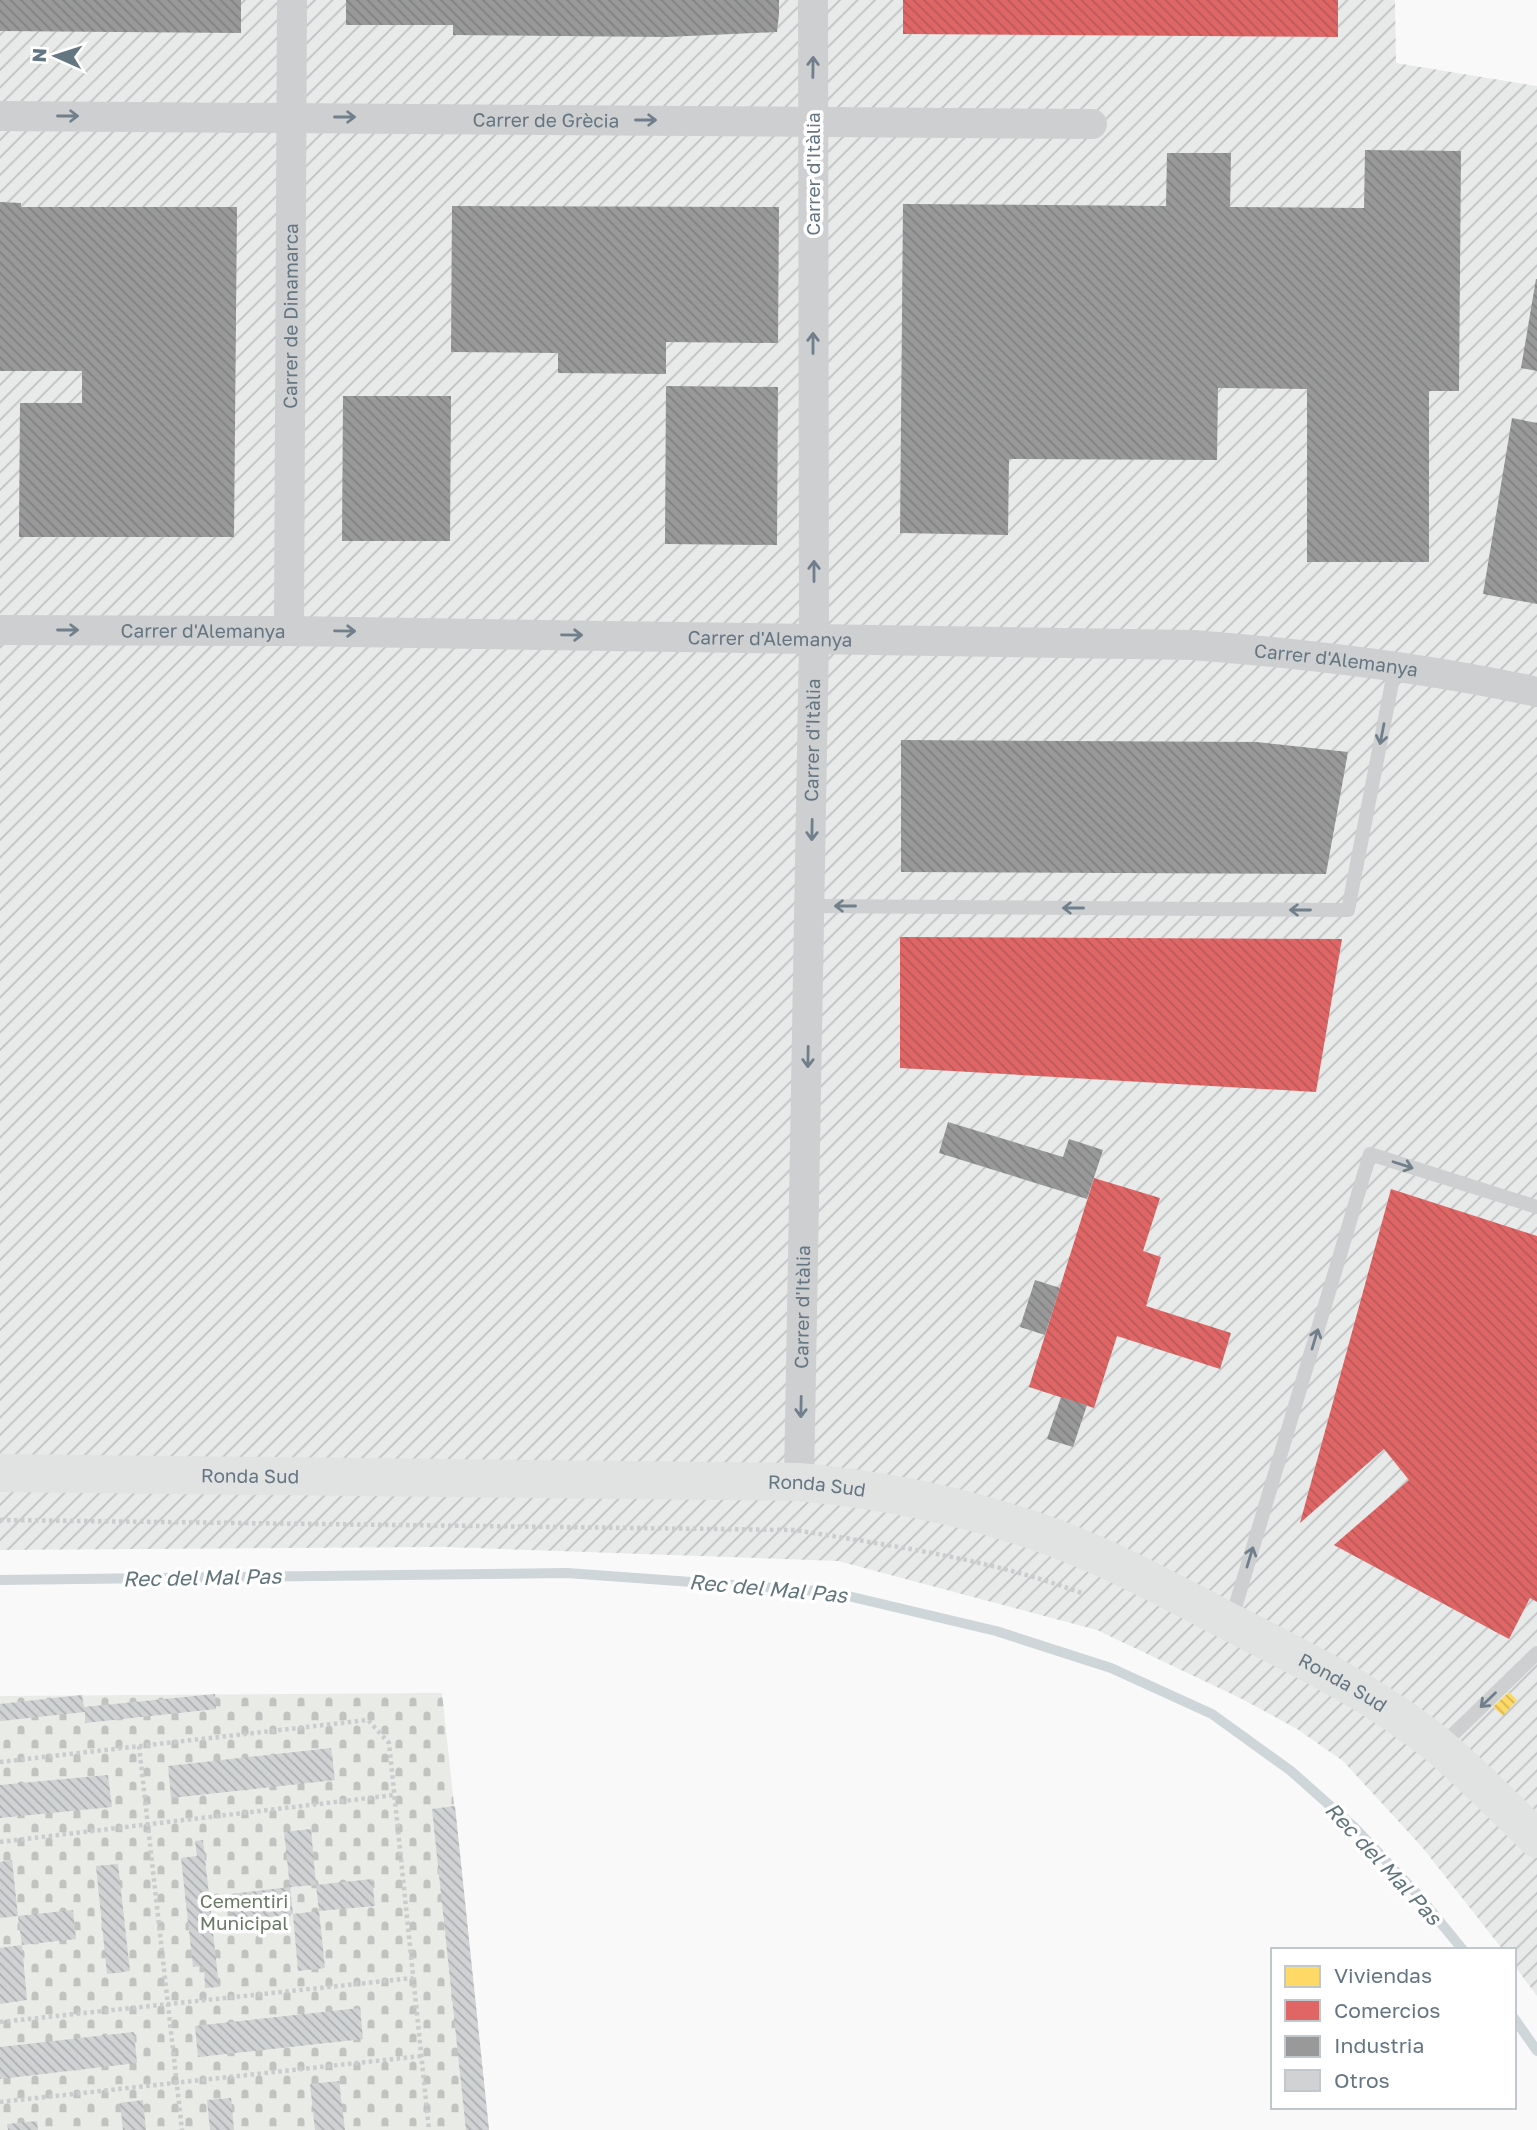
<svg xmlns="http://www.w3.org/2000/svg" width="1537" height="2130" font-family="'Golos Text',sans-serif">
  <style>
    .industrial { fill: url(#industrial-furrows) }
    .cemetery { fill: url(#cemetery-stones) }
    .homes { fill: url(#homes-back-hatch) }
    .shops { fill: url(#shops-back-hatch) }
    .industry { fill: url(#industry-back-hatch) }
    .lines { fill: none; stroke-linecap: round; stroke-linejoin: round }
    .stream { stroke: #ced6d9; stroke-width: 10 }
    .building { fill: url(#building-back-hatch) }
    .path { stroke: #cbcccd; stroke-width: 4.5; stroke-dasharray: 3.5 3.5; stroke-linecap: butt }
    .service { stroke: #cecfd0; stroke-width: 14 }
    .minor { stroke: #cecfd0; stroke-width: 30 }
    .secondary { stroke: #e1e2e2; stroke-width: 38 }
    .oneway { stroke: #707f8b }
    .labels { text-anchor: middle; stroke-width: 7; stroke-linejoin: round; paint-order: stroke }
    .street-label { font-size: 19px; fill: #657683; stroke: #fff }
    .park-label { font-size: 19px; fill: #687a64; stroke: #fff }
    .water-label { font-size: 21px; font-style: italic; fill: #60757c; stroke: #fff }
  </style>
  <defs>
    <pattern id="industrial-furrows" width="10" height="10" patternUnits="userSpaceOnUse" patternTransform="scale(1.75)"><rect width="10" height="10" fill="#e8e9e9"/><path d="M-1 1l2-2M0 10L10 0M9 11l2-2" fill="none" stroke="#c0c1c2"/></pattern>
    <pattern id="cemetery-stones" width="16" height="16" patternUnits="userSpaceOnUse" patternTransform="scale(1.75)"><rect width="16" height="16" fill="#e8ebe6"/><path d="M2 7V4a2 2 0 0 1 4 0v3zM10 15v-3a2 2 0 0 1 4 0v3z" fill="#c0c3c0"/></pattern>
    <pattern id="homes-back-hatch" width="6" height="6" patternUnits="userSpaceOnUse" patternTransform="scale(1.75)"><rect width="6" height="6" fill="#ffd966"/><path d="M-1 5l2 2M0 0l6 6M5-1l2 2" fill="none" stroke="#d2b559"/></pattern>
    <pattern id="shops-back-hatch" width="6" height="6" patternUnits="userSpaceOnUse" patternTransform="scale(1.75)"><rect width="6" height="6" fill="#e06666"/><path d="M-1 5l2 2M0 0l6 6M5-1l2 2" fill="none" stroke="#b95959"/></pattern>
    <pattern id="industry-back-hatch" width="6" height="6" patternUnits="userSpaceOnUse" patternTransform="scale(1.75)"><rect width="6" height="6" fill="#999"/><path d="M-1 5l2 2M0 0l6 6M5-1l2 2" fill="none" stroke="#808182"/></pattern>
    <pattern id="building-back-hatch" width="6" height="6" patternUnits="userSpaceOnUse" patternTransform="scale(1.75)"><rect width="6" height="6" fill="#d0d2d3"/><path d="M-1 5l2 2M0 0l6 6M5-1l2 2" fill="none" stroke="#acafb1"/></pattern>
  </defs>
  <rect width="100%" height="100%" fill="#f9f9f9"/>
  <!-- industrial -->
  <path class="industrial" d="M 0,0 L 1395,0 L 1396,63 L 1537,86 L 1537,1996 L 1514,1965 L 1514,1950 L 1503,1950 L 1422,1847 L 1343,1761 L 1297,1729 L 1242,1699 L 1097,1630 L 838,1561 L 445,1547 L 0,1550 Z"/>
  <!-- cemetery -->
  <path class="cemetery" d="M 442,1693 L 489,2130 L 0,2130 L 0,1696 Z"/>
  <!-- homes -->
  <path class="homes" d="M 1509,1692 L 1517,1700 L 1503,1716 L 1493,1707 Z"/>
  <!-- shops -->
  <g class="shops">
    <path d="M 903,0 L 1338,0 L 1338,37 L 903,34 Z"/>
    <path d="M 900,937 L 1342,939 L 1316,1092 L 900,1068 Z"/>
    <path d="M 1094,1178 L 1160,1198 L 1143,1251 L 1161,1257 L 1146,1306 L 1231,1333 L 1220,1369 L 1117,1336 L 1094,1408 L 1029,1387 Z"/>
    <path d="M 1391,1189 L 1537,1236 L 1537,1602 L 1530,1598 L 1509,1639 L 1334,1545 L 1409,1480 L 1384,1449 L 1300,1523 Z"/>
  </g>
  <!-- industry -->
  <g class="industry">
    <path d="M 0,0 L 241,0 L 241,33 L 0,31 Z"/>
    <path d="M 346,0 L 779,0 L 779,14 L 777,32 L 667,37 L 453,35 L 453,25 L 346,25 Z"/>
    <path d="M 1365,150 L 1461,151 L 1459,391 L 1429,391 L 1429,562 L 1307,562 L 1307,389 L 1218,388 L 1217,460 L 1009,459 L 1008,535 L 900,533 L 903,204 L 1166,206 L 1167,153 L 1231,153 L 1230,207 L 1364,208 Z"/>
    <path d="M 0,202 L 21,203 L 21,207 L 237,207 L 234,537 L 19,537 L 20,403 L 82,403 L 82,371 L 0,371 Z"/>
    <path d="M 452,206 L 779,207 L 778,343 L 666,342 L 666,374 L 558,373 L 558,353 L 451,352 Z"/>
    <path d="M 1536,279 L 1537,279 L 1537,371 L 1521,368 Z"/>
    <path d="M 666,386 L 778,387 L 777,545 L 665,544 Z"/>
    <path d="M 343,396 L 451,396 L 450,541 L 342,541 Z"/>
    <path d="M 1512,418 L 1537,423 L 1537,604 L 1483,594 Z"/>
    <path d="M 901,740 L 1257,742 L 1348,752 L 1326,874 L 901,872 Z"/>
    <path d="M 948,1122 L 1063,1157 L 1069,1139 L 1103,1150 L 1087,1199 L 939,1153 Z"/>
    <path d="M 1035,1280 L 1060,1288 L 1045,1335 L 1020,1327 Z"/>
    <path d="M 1061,1397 L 1087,1405 L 1073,1447 L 1047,1439 Z"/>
  </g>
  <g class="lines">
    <!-- stream -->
    <g class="stream">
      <path d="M 0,1580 L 567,1573 L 831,1592 L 996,1631 L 1111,1668 L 1212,1714 L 1291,1771 L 1354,1827 L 1418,1895 L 1463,1950"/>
      <path d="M 1514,2018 L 1537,2051"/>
    </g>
  </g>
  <!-- building -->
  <g class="building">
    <path d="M 215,1694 L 216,1709 L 85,1723 L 85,1712 L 0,1721 L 0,1704 L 82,1695 L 84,1707 Z"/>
    <path d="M 331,1748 L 335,1780 L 171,1798 L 168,1766 Z"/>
    <path d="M 108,1775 L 112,1807 L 0,1818 L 0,1785 Z"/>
    <path d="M 455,1806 L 489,2130 L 466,2130 L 432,1809 Z"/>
    <path d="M 311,1829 L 316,1885 L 290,1887 L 293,1914 L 234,1921 L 231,1894 L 290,1887 L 284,1832 Z"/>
    <path d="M 203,1840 L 219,1987 L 205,1988 L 204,1966 L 193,1967 L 181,1858 L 197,1856 L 195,1841 Z"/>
    <path d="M 12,1860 L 18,1916 L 0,1918 L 0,1862 Z"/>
    <path d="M 118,1864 L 130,1971 L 107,1974 L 96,1866 Z"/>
    <path d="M 372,1879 L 375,1906 L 319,1911 L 316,1885 Z"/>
    <path d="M 73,1910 L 76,1939 L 22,1945 L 18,1916 Z"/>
    <path d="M 319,1911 L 325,1968 L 298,1971 L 293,1914 Z"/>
    <path d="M 22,1945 L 27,2000 L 0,2004 L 0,1948 Z"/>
    <path d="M 360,2008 L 363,2039 L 198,2057 L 195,2026 Z"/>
    <path d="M 134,2032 L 137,2063 L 0,2079 L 0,2047 Z"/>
    <path d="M 339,2081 L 345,2130 L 315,2130 L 310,2084 Z"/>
    <path d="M 231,2098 L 234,2130 L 210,2130 L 207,2100 Z"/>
    <path d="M 143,2100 L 146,2130 L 123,2130 L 120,2103 Z"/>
    <path d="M 37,2121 L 38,2130 L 8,2130 L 7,2124 Z"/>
  </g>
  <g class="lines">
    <!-- path -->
    <g class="path">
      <path d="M 0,1520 L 795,1530 C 892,1546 992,1559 1084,1594"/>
      <path d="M 139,1746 L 182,2130"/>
      <path d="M 0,1762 L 368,1720 L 389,1743 L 429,2130"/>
      <path d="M 0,1842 L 394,1795"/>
      <path d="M 0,2022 L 413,1978"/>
      <path d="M 0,2102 L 421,2056"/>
    </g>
    <!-- service -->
    <g class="service">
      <path d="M 811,906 L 1348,910 L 1395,667"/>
      <path d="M 1231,1621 L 1370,1154 L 1537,1207"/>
      <path d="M 1440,1747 L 1537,1653"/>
    </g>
    <!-- minor -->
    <g class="minor">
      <path id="s1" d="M 0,116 L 1092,124"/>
      <path id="s2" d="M 0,630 L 289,631 L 1193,645 C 1308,654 1424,667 1537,692"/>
      <path id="s3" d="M 289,631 L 292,0"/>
      <path id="s4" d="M 799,1482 L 814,639 L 813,0"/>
    </g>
    <!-- secondary -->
    <path class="secondary" id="s5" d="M 0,1473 L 799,1482 C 877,1489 958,1505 1032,1530 C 1099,1552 1161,1586 1224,1619 C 1298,1657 1376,1694 1441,1748 C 1475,1777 1506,1808 1537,1839"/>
  </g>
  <!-- one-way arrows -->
  <defs><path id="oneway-shaft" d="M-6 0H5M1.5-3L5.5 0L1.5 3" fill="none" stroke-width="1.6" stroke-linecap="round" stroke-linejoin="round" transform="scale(1.75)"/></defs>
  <g class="oneway">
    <use href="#oneway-shaft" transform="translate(813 67) rotate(-89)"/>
    <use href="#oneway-shaft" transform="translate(68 116)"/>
    <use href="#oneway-shaft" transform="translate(345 117)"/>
    <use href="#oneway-shaft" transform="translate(646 120)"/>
    <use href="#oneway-shaft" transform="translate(813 343) rotate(-90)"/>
    <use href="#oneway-shaft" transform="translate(814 571) rotate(-90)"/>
    <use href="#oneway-shaft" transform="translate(68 630)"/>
    <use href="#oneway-shaft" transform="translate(345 631) rotate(1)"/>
    <use href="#oneway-shaft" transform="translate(572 635) rotate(1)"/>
    <use href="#oneway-shaft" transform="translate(1382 734) rotate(101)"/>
    <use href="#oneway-shaft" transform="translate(812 830) rotate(91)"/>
    <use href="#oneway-shaft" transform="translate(845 906) rotate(-180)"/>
    <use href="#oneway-shaft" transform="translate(1073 908) rotate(-180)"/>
    <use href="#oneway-shaft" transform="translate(1300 910) rotate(-180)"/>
    <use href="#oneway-shaft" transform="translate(808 1057) rotate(91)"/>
    <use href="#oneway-shaft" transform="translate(1403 1165) rotate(18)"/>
    <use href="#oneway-shaft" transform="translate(1315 1339) rotate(-73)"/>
    <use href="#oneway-shaft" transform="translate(801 1407) rotate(91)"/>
    <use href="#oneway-shaft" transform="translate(1250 1557) rotate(-73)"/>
    <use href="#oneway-shaft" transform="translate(1488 1700) rotate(136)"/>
  </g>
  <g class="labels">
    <!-- street labels -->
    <g class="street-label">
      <text dy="7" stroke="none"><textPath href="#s1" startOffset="546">Carrer de Grècia</textPath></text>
      <text transform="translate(813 174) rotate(-90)" y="7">Carrer d'Itàlia</text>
      <text dy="7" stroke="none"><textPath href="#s3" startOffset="315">Carrer de Dinamarca</textPath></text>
      <text dy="7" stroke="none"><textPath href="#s2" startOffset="203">Carrer d'Alemanya</textPath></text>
      <text dy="7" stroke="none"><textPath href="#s2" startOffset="770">Carrer d'Alemanya</textPath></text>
      <text dy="7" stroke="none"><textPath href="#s2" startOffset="1337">Carrer d'Alemanya</textPath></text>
      <text dy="7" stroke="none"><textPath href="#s4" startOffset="742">Carrer d'Itàlia</textPath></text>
      <text dy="7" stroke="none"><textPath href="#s4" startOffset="175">Carrer d'Itàlia</textPath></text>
      <text dy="7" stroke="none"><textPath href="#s5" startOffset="250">Ronda Sud</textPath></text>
      <text dy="7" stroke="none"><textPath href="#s5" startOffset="817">Ronda Sud</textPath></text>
      <text dy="7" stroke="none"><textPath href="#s5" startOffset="1384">Ronda Sud</textPath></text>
    </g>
    <!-- park labels -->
    <g class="park-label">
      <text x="244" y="1908">Cementiri<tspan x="244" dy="22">Municipal</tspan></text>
    </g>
    <!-- water labels -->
    <g class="water-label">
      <text transform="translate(202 1578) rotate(-1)" y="7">Rec del Mal Pas</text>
      <text transform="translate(768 1589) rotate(5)" y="7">Rec del Mal Pas</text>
      <text transform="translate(1383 1864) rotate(47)" y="7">Rec del Mal Pas</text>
    </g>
  </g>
  <!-- legend -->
  <rect x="1271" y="1948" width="245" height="161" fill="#ffffff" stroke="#c1c8cd" stroke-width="2"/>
  <rect x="1285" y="1966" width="35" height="21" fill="#ffd966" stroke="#c1c8cd" stroke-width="2"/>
  <text x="1334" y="1983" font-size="21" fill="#657683">Viviendas</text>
  <rect x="1285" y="2000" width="35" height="21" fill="#e06666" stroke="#c1c8cd" stroke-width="2"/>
  <text x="1334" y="2018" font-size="21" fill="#657683">Comercios</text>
  <rect x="1285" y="2036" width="35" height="21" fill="#999999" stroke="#c1c8cd" stroke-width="2"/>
  <text x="1334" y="2053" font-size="21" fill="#657683">Industria</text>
  <rect x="1285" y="2070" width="35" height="21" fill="#d0d2d3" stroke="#c1c8cd" stroke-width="2"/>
  <text x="1334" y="2088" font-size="21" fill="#657683">Otros</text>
  <!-- north arrow -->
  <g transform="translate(56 56) rotate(273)" stroke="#ffffff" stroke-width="5" paint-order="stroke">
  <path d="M0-5L12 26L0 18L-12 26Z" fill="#657683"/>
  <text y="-10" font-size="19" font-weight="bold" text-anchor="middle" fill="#657683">N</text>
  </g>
</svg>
